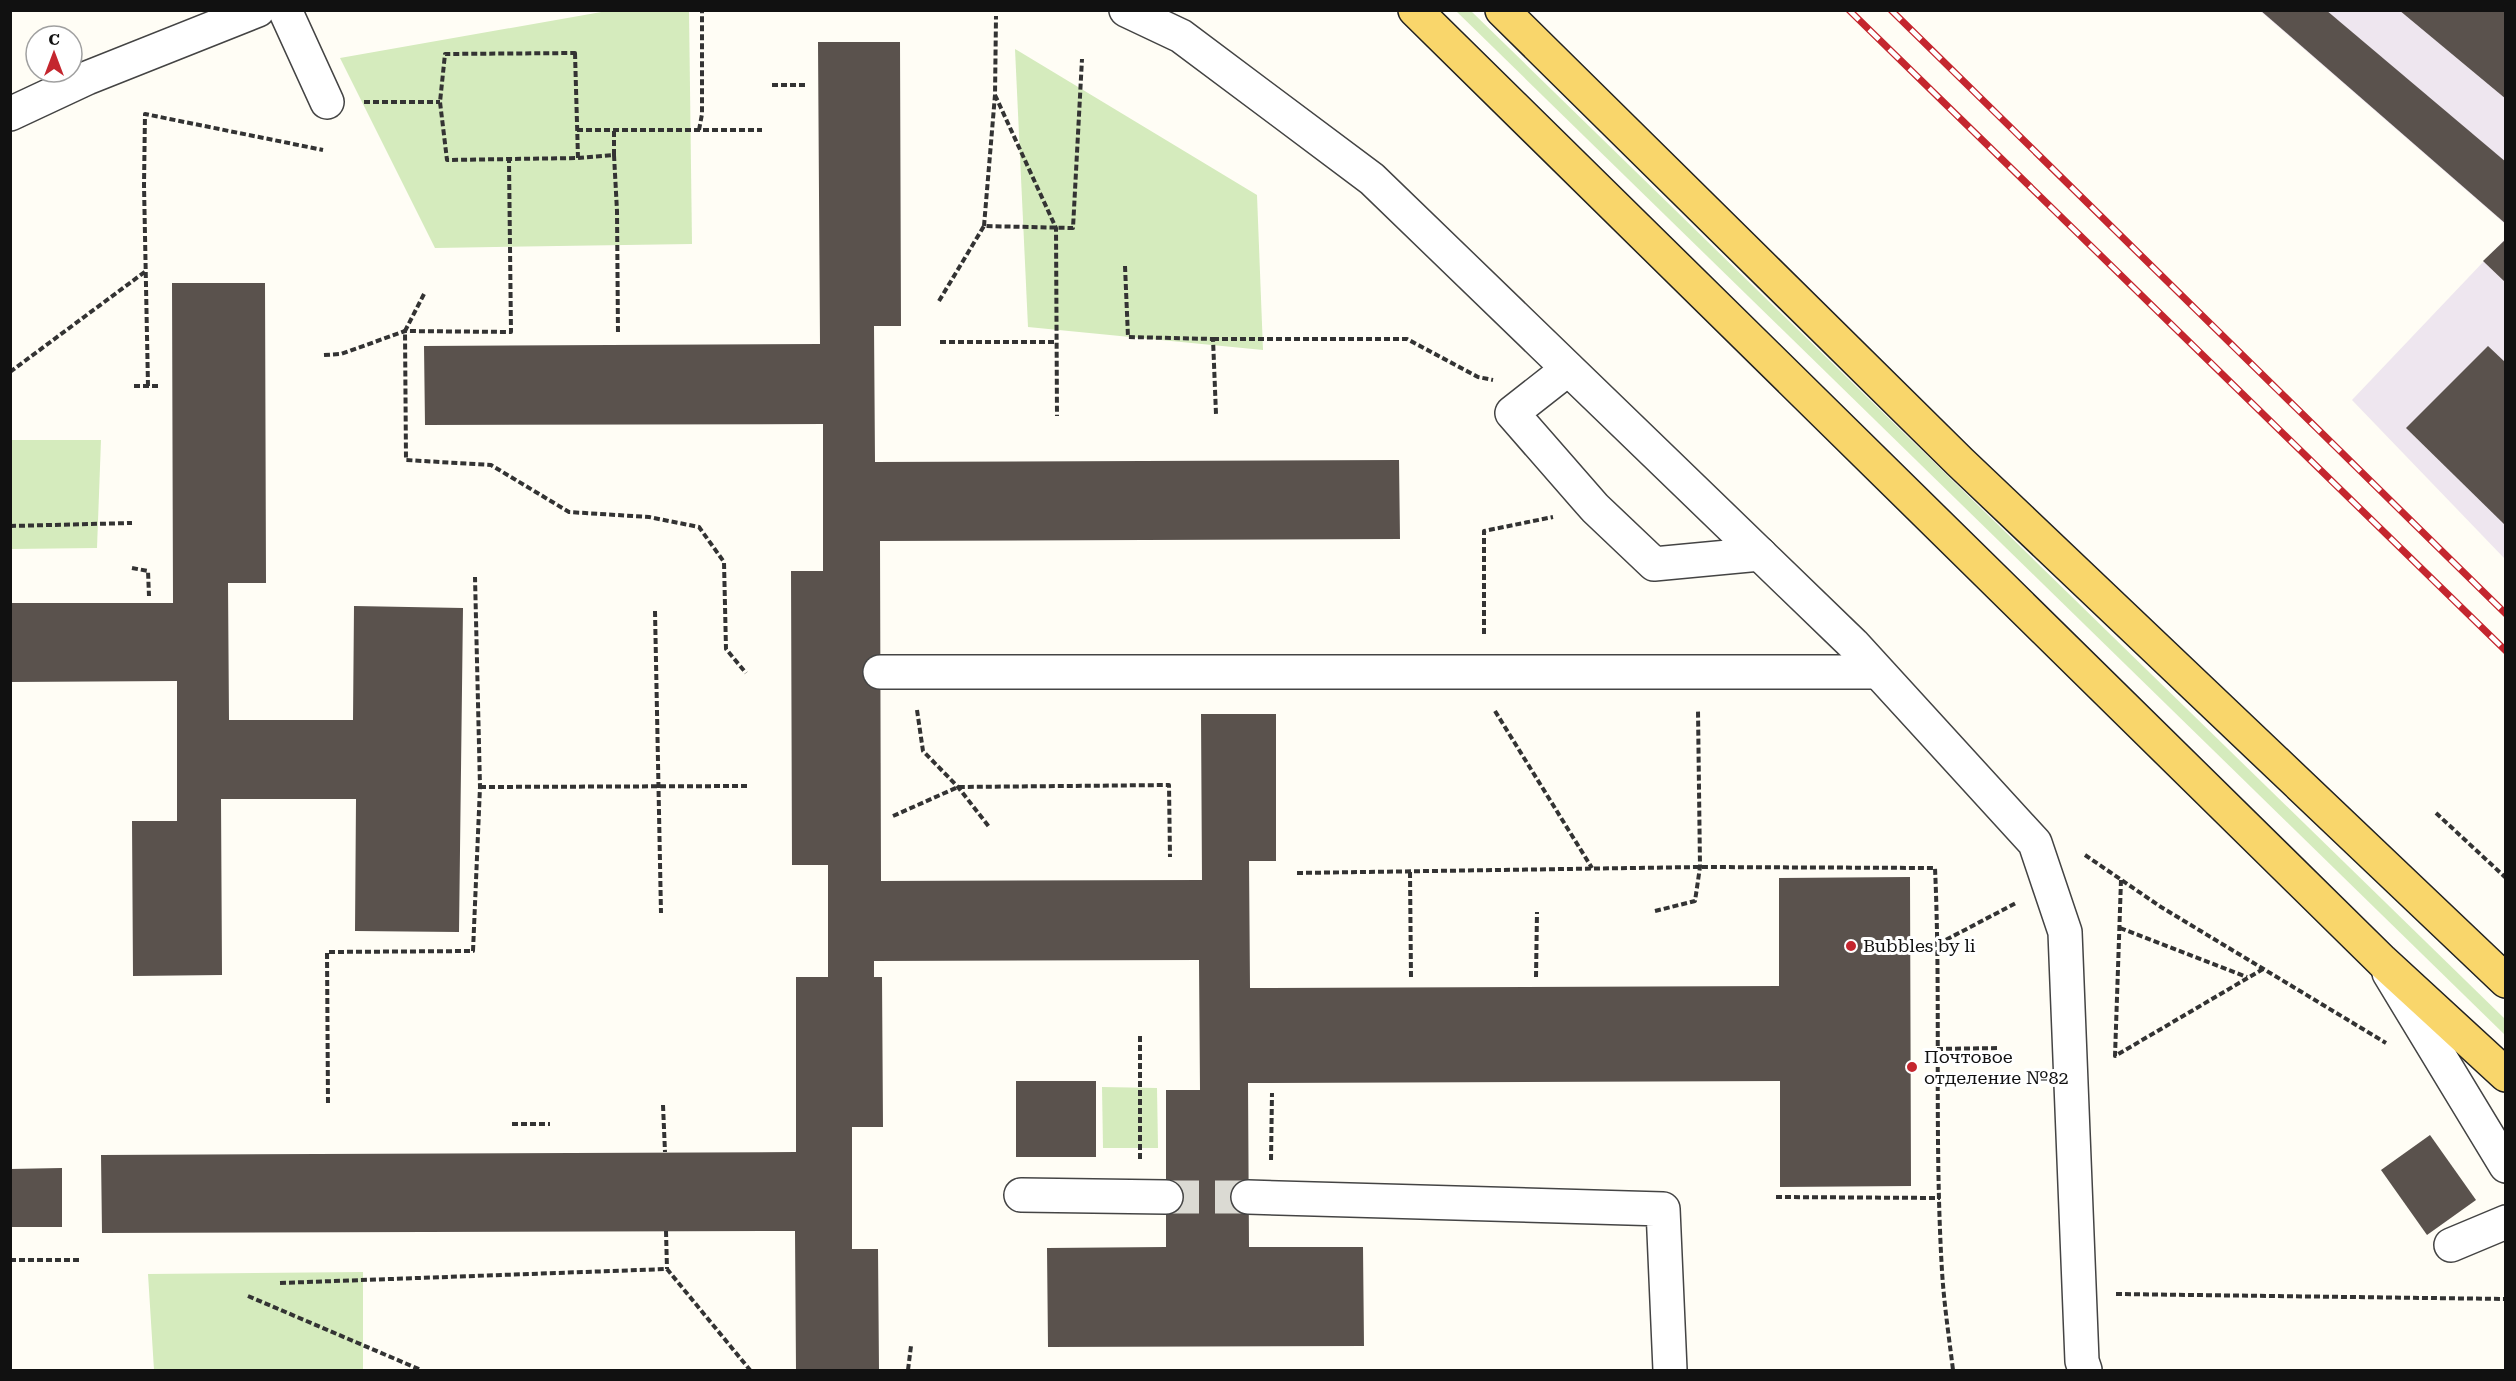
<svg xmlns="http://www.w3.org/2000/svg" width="2516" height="1381" font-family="'Roboto Serif',serif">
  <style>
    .industrial { fill: #eee6ef }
    .green { fill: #d5ebbd }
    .building { fill: #5a524d }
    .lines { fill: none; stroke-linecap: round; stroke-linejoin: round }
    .minor-tunnel { stroke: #dbdad3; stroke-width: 33; stroke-dasharray: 33 16; stroke-linecap: butt }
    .minor-casing { stroke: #444; stroke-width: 36 }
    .major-casing { stroke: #222; stroke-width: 36 }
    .path { stroke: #333; stroke-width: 4; stroke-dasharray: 6 3; stroke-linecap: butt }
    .minor { stroke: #fff; stroke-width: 33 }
    .major { stroke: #f9d66b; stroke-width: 33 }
    .rail-casing { stroke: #c4262e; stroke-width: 7 }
    .rail { stroke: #fff; stroke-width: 4.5; stroke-dasharray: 14; stroke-linecap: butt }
    .poi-dot { fill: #c4262e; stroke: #fff; stroke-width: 2 }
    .labels { text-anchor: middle; stroke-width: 6; stroke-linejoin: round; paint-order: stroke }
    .poi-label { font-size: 18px; fill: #111; stroke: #fff; text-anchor: start }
  </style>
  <rect width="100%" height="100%" fill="#fffdf5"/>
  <!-- industrial -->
  <g class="industrial">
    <path d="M 2260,11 L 2505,11 L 2505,224 Z"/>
    <path d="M 2505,239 L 2505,559 L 2352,400 Z"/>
  </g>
  <!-- green -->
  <g class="green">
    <path d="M 607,11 L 689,11 L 692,244 L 435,248 L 340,58 Z"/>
    <path d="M 1456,11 L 1471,11 L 2505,1019 L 2505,1035 Z"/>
    <path d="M 1015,49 L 1257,195 L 1263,350 L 1028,327 Z"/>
    <path d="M 10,440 L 101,440 L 97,548 L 11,549 Z"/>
    <path d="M 1102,1087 L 1157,1088 L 1158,1148 L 1103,1148 Z"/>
    <path d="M 363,1272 L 363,1370 L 154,1370 L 148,1274 Z"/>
  </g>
  <!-- building -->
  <g class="building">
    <path d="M 2260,10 L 2326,10 L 2506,162 L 2506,224 Z"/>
    <path d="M 2399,10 L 2506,10 L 2506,99 Z"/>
    <path d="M 818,42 L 900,42 L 901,326 L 874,326 L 875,462 L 1399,460 L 1400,539 L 880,541 L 881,881 L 1202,880 L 1201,714 L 1276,714 L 1276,861 L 1249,861 L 1250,988 L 1779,986 L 1779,878 L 1910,877 L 1911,1186 L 1780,1187 L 1780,1081 L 1248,1083 L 1249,1247 L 1363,1247 L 1364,1346 L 1048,1347 L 1047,1248 L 1166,1247 L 1166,1090 L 1200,1090 L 1199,960 L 874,961 L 874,977 L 882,977 L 883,1127 L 852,1127 L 852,1249 L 878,1249 L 879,1370 L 796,1370 L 795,1231 L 102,1233 L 101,1155 L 796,1152 L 796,977 L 828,977 L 828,865 L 792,865 L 791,571 L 823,571 L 823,424 L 425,425 L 424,346 L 820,344 Z"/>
    <path d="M 2506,239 L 2506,283 L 2483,261 Z"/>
    <path d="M 172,283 L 265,283 L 266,583 L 228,583 L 229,720 L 353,720 L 354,606 L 463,608 L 459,932 L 355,931 L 356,799 L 221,799 L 222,975 L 133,976 L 132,821 L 177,821 L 177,681 L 10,682 L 10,603 L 173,603 Z"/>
    <path d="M 2488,346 L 2506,363 L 2506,526 L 2406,428 Z"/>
    <rect x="1016" y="1081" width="80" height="76"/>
    <path d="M 2430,1135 L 2476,1200 L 2427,1235 L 2381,1170 Z"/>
    <path d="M 62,1168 L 62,1227 L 10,1227 L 10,1169 Z"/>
  </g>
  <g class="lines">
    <!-- minor-tunnel -->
    <path class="minor-tunnel" d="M 1166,1197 L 1248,1197"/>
    <defs>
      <g id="minor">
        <path d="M 285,10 L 327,102"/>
        <path d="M 1126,10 L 1181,36 L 1372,179 L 1853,644 L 2035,843 L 2065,932 L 2082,1361 L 2085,1370"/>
        <path d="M 10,114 L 87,78 L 258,10"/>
        <path d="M 1568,369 L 1512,413 L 1595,508 L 1654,564 L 1760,554"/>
        <path d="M 880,672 L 1877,672"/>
        <path d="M 2389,973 L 2506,1166"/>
        <path d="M 1021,1195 L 1166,1197"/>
        <path d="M 1248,1197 L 1663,1209 L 1670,1370"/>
        <path d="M 2451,1245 L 2506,1222"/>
      </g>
      <g id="major">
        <path d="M 1415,10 L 2382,961 L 2506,1075"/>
        <path d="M 1502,10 L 1960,462 L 2506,981"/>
      </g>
    </defs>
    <!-- minor casing -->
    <use href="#minor" class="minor-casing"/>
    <!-- major casing -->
    <use href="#major" class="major-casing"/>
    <!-- path -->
    <g class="path">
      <path d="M 575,53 L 578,158 L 447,160 L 440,102 L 445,54 Z"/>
      <path d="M 772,85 L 808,85"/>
      <path d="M 995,95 L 1056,228 L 1057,416"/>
      <path d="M 364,102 L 440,102"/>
      <path d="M 577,130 L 762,130"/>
      <path d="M 699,130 L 702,114 L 702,10"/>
      <path d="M 614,155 L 617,211 L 618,334"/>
      <path d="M 578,158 L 614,155 L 614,130"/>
      <path d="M 984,226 L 995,95 L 996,16"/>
      <path d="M 1125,266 L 1128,337 L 1213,339 L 1216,414"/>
      <path d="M 424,294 L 405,331 L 406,460 L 491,465 L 569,512 L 649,517 L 699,527 L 724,562 L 726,649 L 746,673"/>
      <path d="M 939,301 L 984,226 L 1073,228 L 1082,59"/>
      <path d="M 1213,339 L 1407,339 L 1478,377 L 1493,380"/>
      <path d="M 940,342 L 1056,342"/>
      <path d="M 324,355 L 341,354 L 405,331 L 511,332 L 509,161"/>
      <path d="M 10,372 L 146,271"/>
      <path d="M 134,386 L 160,386"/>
      <path d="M 148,386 L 144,185 L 145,114 L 323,150"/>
      <path d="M 10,526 L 132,523"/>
      <path d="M 132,568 L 148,571 L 149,596"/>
      <path d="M 655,611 L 661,913"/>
      <path d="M 1484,634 L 1484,531 L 1553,517"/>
      <path d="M 917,710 L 923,751 L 958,787 L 990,828"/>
      <path d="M 1495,711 L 1592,868"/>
      <path d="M 480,787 L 747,786"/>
      <path d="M 2436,813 L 2506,878"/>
      <path d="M 893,816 L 958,787 L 1169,785 L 1170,857"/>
      <path d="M 2085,855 L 2161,907 L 2386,1043"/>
      <path d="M 1410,872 L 1411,977"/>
      <path d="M 1297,873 L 1700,867 L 1935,868 C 1941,1002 1934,1137 1942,1271 C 1944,1304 1949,1337 1953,1370"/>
      <path d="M 2121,880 L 2115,1056 L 2263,969"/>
      <path d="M 1655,911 L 1695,901 L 1700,867 L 1698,710"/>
      <path d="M 2120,928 L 2247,977"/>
      <path d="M 1938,944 L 2016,903"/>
      <path d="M 1536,977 L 1537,912"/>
      <path d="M 1937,1049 L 1999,1048"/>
      <path d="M 328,1103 L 327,952 L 473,951 L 480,787 L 475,577"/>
      <path d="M 663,1105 L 665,1152"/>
      <path d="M 512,1124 L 550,1124"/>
      <path d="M 1140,1159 L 1140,1033"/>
      <path d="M 1271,1160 L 1272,1093"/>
      <path d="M 1776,1197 L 1940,1198"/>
      <path d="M 666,1231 L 667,1269"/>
      <path d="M 10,1260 L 81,1260"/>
      <path d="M 280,1283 L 667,1269 L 750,1370"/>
      <path d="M 2116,1294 L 2506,1299"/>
      <path d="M 248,1296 L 421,1370"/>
      <path d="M 908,1370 L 911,1346"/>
    </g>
    <!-- minor -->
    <use href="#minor" class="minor"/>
    <!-- major -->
    <use href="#major" class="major"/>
    <defs>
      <g id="rail">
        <path d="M 1849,10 L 2506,651"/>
        <path d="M 1891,10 L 2506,614"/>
      </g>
    </defs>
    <!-- rail casing -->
    <use href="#rail" class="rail-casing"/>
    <!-- rail -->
    <use href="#rail" class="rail"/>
  </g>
  <!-- markers -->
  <g class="poi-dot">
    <circle cx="1851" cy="946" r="6"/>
    <circle cx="1912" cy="1067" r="6"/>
  </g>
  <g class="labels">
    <!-- poi labels -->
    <g class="poi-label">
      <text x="1863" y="952">Bubbles by li</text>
      <text x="1924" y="1063">Почтовое<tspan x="1924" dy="21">отделение №82</tspan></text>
    </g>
  </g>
  <!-- border -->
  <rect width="2516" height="1381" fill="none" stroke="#111111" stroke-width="24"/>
  <!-- north arrow -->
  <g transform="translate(54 54)"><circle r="28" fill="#ffffff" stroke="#a0a0a0" stroke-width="1.5"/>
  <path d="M0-4.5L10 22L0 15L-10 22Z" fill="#c4262e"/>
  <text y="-9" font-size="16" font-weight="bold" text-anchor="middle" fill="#111111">С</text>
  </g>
</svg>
